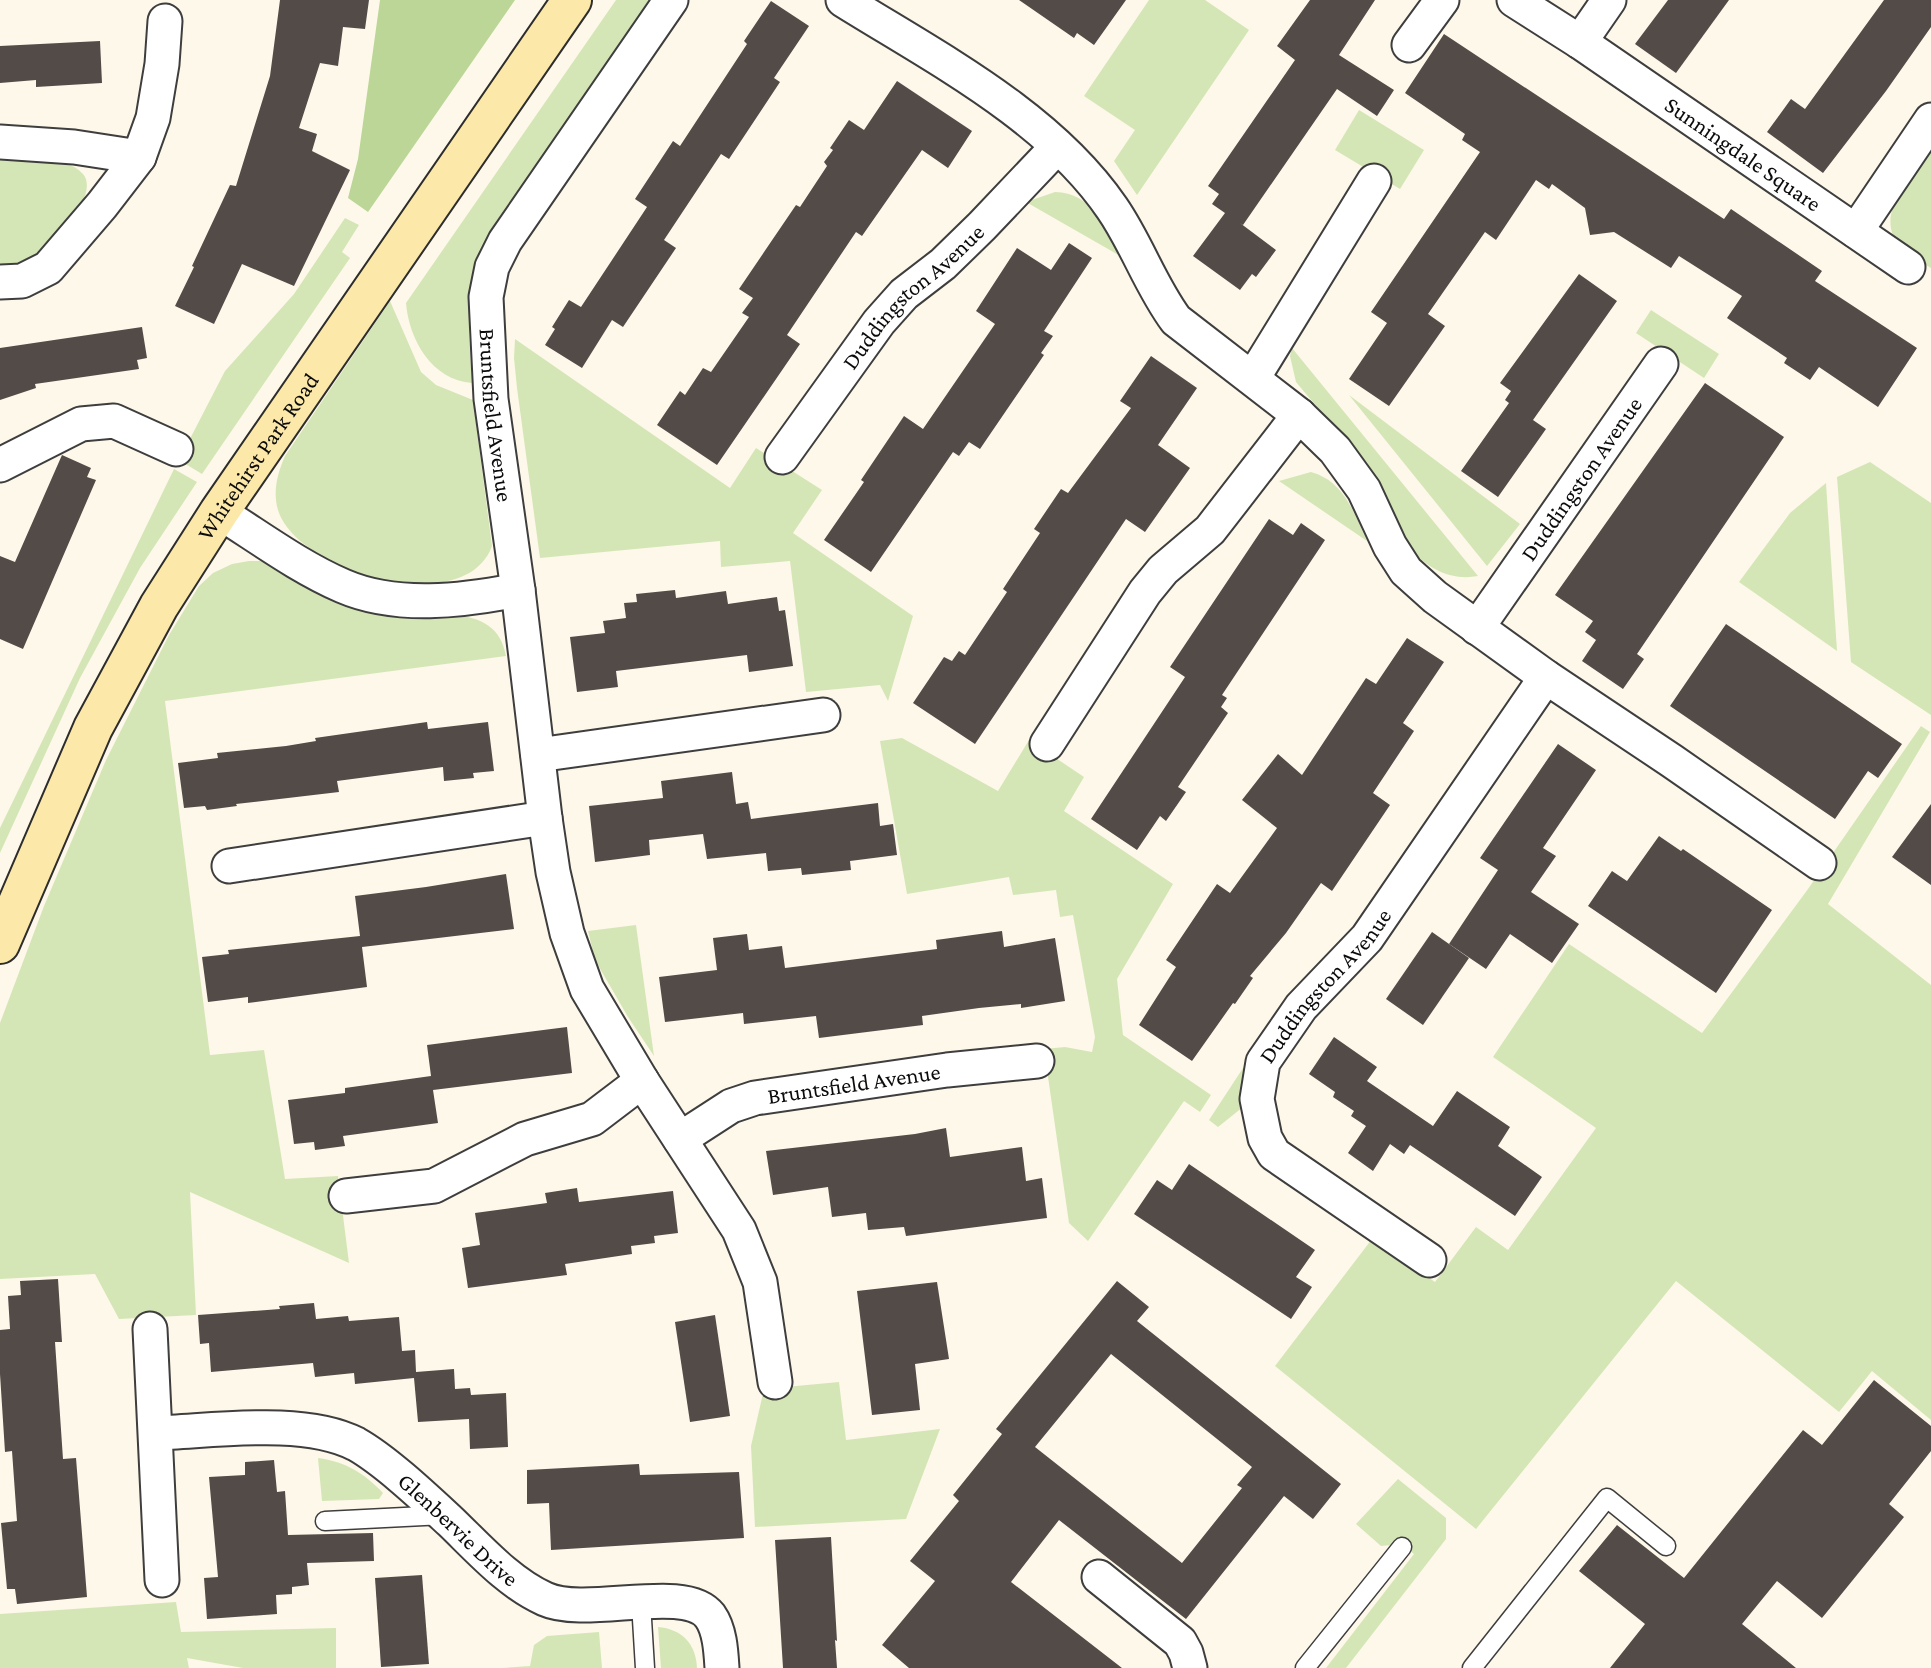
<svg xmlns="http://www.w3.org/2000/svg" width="1931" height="1668" font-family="'Crimson Pro',serif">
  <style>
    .green { fill: #d5e6b6 }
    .forest { fill: #bbd696 }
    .building { fill: #534b48; fill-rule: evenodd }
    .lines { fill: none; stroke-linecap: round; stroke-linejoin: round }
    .lane-casing { stroke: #3e3e3e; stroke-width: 21 }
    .street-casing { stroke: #3e3e3e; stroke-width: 37 }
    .secondary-casing { stroke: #2d2d2d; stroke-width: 42 }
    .lane { stroke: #fff; stroke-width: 18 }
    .street { stroke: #fff; stroke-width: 33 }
    .secondary { stroke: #fce8a8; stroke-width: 38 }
    .labels { text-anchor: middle; stroke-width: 7; stroke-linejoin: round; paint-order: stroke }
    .street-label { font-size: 23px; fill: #0b0b0b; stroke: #fff }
  </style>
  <rect width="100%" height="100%" fill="#fef8ea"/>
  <!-- green -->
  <g class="green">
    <path d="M 616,0 L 650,0 L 494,230 L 471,296 L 469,335 L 472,383 C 432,380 409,340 406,303 Z"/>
    <path d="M 1149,0 L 1205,0 L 1249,30 L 1137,195 L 1114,161 L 1135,130 L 1084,96 Z"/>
    <path d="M 1359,110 L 1424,150 L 1400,189 L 1335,150 Z"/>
    <path d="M 1931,151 L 1931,268 C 1922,262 1910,258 1903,250 C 1870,216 1910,180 1931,151 Z"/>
    <path d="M 0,157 C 24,159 65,154 83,174 C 101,195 52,245 36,257 C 26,265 12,266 0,267 Z"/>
    <path d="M 1055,192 C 1093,193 1106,228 1122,257 L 1026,202 Z"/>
    <path d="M 345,218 L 359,225 L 342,252 L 350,258 L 202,474 L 179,460 L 225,371 L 294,294 Z"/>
    <path d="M 390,301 L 421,372 L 436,385 L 473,400 L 492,546 C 465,620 302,573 279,513 C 272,494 277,474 285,456 Z"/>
    <path d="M 1651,310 L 1719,354 L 1704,378 L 1636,333 Z"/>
    <path d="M 515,339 L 730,488 L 756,448 L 822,490 L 793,533 L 913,616 L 888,701 L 880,685 L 806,692 L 790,561 L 721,567 L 720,541 L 540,558 L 517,388 L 514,358 Z"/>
    <path d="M 1292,348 L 1478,576 C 1452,581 1429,569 1412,551 L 1369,469 L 1296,382 L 1290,356 Z"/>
    <path d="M 1349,395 L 1520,524 L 1487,566 Z"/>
    <path d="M 1870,462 L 1931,503 L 1931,715 L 1851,662 L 1837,477 Z"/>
    <path d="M 174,469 L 197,482 L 140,568 L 80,678 L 0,853 L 0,828 Z"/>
    <path d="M 1311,472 C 1344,481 1354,513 1367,541 L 1279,481 Z"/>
    <path d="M 1826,483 L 1837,651 L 1739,582 L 1790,513 Z"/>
    <path d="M 249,561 L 263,561 L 453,615 C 481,617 501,627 506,656 L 165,701 L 210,1055 L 264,1050 L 285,1179 L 338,1176 L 349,1263 L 190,1192 L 196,1315 L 119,1319 L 95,1274 L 0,1279 L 0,1023 L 44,906 L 106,760 L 169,635 L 199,586 L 213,573 L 232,564 Z"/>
    <path d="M 1921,726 L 1930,732 L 1828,904 L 1931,985 L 1931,1420 L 1872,1371 L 1839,1412 L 1676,1281 L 1476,1529 L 1275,1366 L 1372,1239 L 1435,1282 L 1476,1227 L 1508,1250 L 1596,1128 L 1493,1057 L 1569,944 L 1702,1033 L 1808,889 Z"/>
    <path d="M 902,738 L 998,791 L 1029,740 L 1084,777 L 1064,811 L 1173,884 L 1117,979 L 1123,1035 L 1211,1095 L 1200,1112 L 1184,1101 L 1088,1241 L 1069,1223 L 1044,1049 L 1065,1047 L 1092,1052 L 1095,1037 L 1073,915 L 1060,917 L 1056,890 L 1013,895 L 1009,877 L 907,894 L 880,741 Z"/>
    <path d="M 636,925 L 654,1056 L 628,1017 L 595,960 L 588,931 Z"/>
    <path d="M 1245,1065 L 1243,1107 L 1218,1127 L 1209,1120 Z"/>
    <path d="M 839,1382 L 846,1440 L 940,1429 L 906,1519 L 755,1527 L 751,1446 L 764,1389 Z"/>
    <path d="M 318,1458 C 346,1462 364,1473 383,1493 L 379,1499 L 322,1501 Z"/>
    <path d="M 1398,1479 L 1446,1518 L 1446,1539 L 1346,1668 L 1326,1668 L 1414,1554 L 1396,1540 L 1392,1545 L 1381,1546 L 1356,1524 Z"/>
    <path d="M 176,1602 L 181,1632 L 336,1628 L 336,1668 L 243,1668 L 187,1658 L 189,1668 L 0,1668 L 0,1614 Z"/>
    <path d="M 658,1627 C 682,1629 696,1644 697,1668 L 661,1668 Z"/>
    <path d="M 599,1632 L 602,1668 L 502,1668 L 530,1666 L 534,1645 L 547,1636 Z"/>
  </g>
  <!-- forest -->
  <path class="forest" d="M 380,0 L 515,0 L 368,212 L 348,198 L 358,159 Z"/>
  <!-- building -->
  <g class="building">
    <path d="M 280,0 L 369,0 L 365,29 L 343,27 L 338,66 L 320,63 L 299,128 L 317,134 L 312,151 L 350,170 L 294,286 L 242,264 L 214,324 L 175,306 L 194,267 L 192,266 L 230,185 L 236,186 L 270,76 Z"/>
    <path d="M 1019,0 L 1126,0 L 1094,45 L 1077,33 L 1074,38 Z"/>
    <path d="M 1310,0 L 1375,0 L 1339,55 L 1394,90 L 1377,116 L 1337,89 L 1243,225 L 1240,223 L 1276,250 L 1256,277 L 1252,274 L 1240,290 L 1193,256 L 1225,213 L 1212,204 L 1219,194 L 1208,186 L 1295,60 L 1277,46 Z"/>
    <path d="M 1668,0 L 1729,0 L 1676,73 L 1635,44 Z"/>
    <path d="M 1884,0 L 1931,0 L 1931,27 L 1886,91 L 1823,173 L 1767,132 L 1791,99 L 1805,109 Z"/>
    <path d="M 771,1 L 809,26 L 774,78 L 780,82 L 729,159 L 721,154 L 664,240 L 676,248 L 623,327 L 612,320 L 582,368 L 545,345 L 555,329 L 552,327 L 569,300 L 581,307 L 647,207 L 635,199 L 673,141 L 680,146 L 747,44 L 744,41 Z"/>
    <path d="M 1444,34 L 1724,219 L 1731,209 L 1822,271 L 1815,281 L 1917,348 L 1878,407 L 1819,367 L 1810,380 L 1784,363 L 1787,358 L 1727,318 L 1742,296 L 1679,256 L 1671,268 L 1614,232 L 1590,235 L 1585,208 L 1552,184 L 1549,189 L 1536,180 L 1496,240 L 1485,232 L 1428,314 L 1445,326 L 1389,406 L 1349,379 L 1387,323 L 1371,312 L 1480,152 L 1462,140 L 1465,134 L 1405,93 Z"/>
    <path d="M 100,41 L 102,83 L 36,87 L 36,80 L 0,83 L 0,46 Z"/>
    <path d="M 897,81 L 972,131 L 948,168 L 922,150 L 862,236 L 856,232 L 787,335 L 800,344 L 717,465 L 657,425 L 680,391 L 685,395 L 703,368 L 711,372 L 749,317 L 742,313 L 753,298 L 739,289 L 796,205 L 800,207 L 827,166 L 824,162 L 833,150 L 830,148 L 849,120 L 864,130 Z"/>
    <path d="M 1069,243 L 1092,258 L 1044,331 L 1053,336 L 1041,353 L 1044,355 L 980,449 L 969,442 L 959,456 L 953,452 L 871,572 L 824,540 L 864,482 L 861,480 L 904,416 L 923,429 L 995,324 L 976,311 L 1017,248 L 1051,270 Z"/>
    <path d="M 1579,274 L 1617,301 L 1533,420 L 1546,429 L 1498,497 L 1461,471 L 1509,403 L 1505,400 L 1511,391 L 1500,383 Z"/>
    <path d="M 142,327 L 147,358 L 137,360 L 139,369 L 35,384 L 36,388 L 0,400 L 0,348 Z"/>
    <path d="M 1151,356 L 1197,388 L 1158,445 L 1190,468 L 1145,532 L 1126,519 L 975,744 L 913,703 L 944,657 L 952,661 L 959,651 L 965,655 L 1007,592 L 1003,589 L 1040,533 L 1034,529 L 1061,489 L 1068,493 L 1131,408 L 1120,401 Z"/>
    <path d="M 1705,383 L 1784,437 L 1637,654 L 1644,659 L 1623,689 L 1582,661 L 1596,640 L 1585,632 L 1593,621 L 1555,595 Z"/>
    <path d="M 62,455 L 91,468 L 87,477 L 96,480 L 23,649 L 0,639 L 0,556 L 15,562 Z"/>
    <path d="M 1269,519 L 1293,535 L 1301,523 L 1325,540 L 1222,695 L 1227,698 L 1221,707 L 1228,713 L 1178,787 L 1186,792 L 1166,821 L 1160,816 L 1137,850 L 1091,819 L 1185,677 L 1170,667 Z"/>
    <path d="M 675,590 L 676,598 L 726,591 L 728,604 L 777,597 L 779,611 L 785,610 L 793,666 L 749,672 L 747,655 L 616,671 L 618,687 L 577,692 L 570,637 L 605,633 L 603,621 L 626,618 L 624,603 L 637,602 L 636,594 Z"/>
    <path d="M 1726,624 L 1902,744 L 1878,778 L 1868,771 L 1835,819 L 1670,706 Z"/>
    <path d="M 1407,638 L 1444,662 L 1403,723 L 1414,731 L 1373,793 L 1390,805 L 1332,891 L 1321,883 L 1286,933 L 1250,976 L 1253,978 L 1235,1004 L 1233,1003 L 1192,1061 L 1139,1025 L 1176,967 L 1166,960 L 1217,884 L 1230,893 L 1277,828 L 1242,800 L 1278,754 L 1302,775 L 1366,678 L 1376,684 Z"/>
    <path d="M 427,722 L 428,729 L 488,722 L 494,771 L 473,773 L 474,778 L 444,781 L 443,767 L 337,781 L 339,792 L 236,804 L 237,806 L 207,810 L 205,806 L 184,808 L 178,763 L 218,758 L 217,753 L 286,746 L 316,741 L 315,738 Z"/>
    <path d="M 1558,744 L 1596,770 L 1543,848 L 1556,856 L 1531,892 L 1579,924 L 1552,963 L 1510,934 L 1486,969 L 1449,944 L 1498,870 L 1480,858 Z"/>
    <path d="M 732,772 L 736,804 L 748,802 L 751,819 L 878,803 L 880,826 L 893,824 L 897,855 L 850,861 L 851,870 L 802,875 L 801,868 L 768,871 L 766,853 L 707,859 L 703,834 L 649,840 L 650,855 L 595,862 L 589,806 L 663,798 L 661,781 Z"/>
    <path d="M 1931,804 L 1931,885 L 1892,857 Z"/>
    <path d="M 1659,836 L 1681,851 L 1683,849 L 1772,910 L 1716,993 L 1588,906 L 1612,871 L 1627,881 Z"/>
    <path d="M 506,874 L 514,929 L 362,947 L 367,987 L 248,1003 L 248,997 L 208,1002 L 202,957 L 229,954 L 228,950 L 360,936 L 355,896 L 426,887 Z"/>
    <path d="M 1002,931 L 1004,947 L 1055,938 L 1065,1001 L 1021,1008 L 1021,1004 L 979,1008 L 922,1016 L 923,1025 L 819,1038 L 816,1016 L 744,1024 L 743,1013 L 665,1022 L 659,977 L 717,970 L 713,938 L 747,934 L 749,950 L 782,946 L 785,968 L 937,949 L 936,940 Z"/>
    <path d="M 1432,932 L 1469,958 L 1423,1025 L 1386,999 Z"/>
    <path d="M 567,1027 L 572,1073 L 433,1090 L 438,1123 L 343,1136 L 345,1146 L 315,1150 L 314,1142 L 294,1144 L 288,1100 L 345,1093 L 345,1088 L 431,1076 L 427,1045 Z"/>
    <path d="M 1334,1037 L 1377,1067 L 1367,1081 L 1433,1126 L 1457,1091 L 1510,1127 L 1498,1146 L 1542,1177 L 1515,1216 L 1410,1145 L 1404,1154 L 1390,1144 L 1373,1171 L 1348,1153 L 1366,1126 L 1351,1116 L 1354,1111 L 1333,1097 L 1335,1092 L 1309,1074 Z"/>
    <path d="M 946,1128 L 950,1157 L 1022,1147 L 1026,1181 L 1042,1178 L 1047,1218 L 906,1236 L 904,1227 L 868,1230 L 866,1213 L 832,1217 L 828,1187 L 773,1195 L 766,1151 L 915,1134 Z"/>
    <path d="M 1189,1164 L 1315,1250 L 1296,1277 L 1312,1287 L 1291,1319 L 1134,1214 L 1157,1180 L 1172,1190 Z"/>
    <path d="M 577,1188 L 579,1202 L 673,1191 L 678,1233 L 654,1236 L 655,1243 L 631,1246 L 632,1254 L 565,1264 L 567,1275 L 468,1288 L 462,1248 L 480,1245 L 475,1213 L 547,1203 L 545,1193 Z"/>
    <path d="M 58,1279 L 62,1342 L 55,1342 L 63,1459 L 76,1458 L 87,1597 L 17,1604 L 15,1589 L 7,1589 L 1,1523 L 17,1521 L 12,1451 L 5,1452 L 0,1374 L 0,1330 L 10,1329 L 8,1296 L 21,1295 L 20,1281 Z"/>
    <path d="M 1117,1281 L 1149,1307 L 1137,1321 L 1341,1484 L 1313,1519 L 1284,1496 L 1186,1619 L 1059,1520 L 1011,1582 L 1122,1668 L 909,1668 L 882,1645 L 935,1581 L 910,1561 L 959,1501 L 953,1495 L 1002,1434 L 996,1429 ZM 1111,1354 L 1252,1467 L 1237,1485 L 1242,1488 L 1182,1563 L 1035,1447 Z"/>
    <path d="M 937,1282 L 949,1359 L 915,1364 L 920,1410 L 872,1415 L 857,1291 Z"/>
    <path d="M 314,1303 L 316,1319 L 348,1316 L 349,1321 L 399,1317 L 402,1351 L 415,1350 L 416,1372 L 454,1369 L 455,1389 L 470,1388 L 471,1395 L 506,1393 L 508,1447 L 470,1449 L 469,1419 L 418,1422 L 414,1378 L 355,1384 L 354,1373 L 315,1377 L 313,1363 L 211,1372 L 209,1343 L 200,1344 L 198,1315 L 280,1309 L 279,1306 Z"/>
    <path d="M 715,1315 L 730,1416 L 690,1422 L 675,1322 Z"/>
    <path d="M 1874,1380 L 1931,1426 L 1931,1451 L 1889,1504 L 1904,1517 L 1822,1618 L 1777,1581 L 1742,1624 L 1796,1668 L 1610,1668 L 1645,1624 L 1579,1571 L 1617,1525 L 1684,1578 L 1803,1430 L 1822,1445 Z"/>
    <path d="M 274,1460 L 277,1492 L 285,1491 L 288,1535 L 373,1533 L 374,1561 L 307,1563 L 309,1585 L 292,1587 L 292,1594 L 276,1595 L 277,1614 L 207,1619 L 204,1578 L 218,1577 L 209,1477 L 245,1475 L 245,1462 Z"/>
    <path d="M 639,1464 L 640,1475 L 739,1472 L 744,1538 L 551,1550 L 549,1503 L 527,1504 L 527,1470 Z"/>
    <path d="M 831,1537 L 837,1641 L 835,1640 L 837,1668 L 783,1668 L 775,1540 Z"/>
    <path d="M 422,1575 L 429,1664 L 381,1667 L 375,1578 Z"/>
  </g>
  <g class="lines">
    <defs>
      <g id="lane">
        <path d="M 325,1521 L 444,1515"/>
        <path d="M 641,1603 L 645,1668"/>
        <path d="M 1305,1668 L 1402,1547"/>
        <path d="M 1472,1668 L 1607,1498 L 1666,1546"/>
      </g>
      <g id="street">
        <path id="s1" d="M 671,0 L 505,241 L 492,267 L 486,297 L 491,399 L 518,590 L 545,818 L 553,872 L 567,933 L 587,989 L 642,1081 L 739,1230 L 760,1282 L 775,1382"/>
        <path d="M 843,0 C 936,58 1049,116 1112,208 C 1137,244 1150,285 1176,320 L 1299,415 L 1335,450 L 1364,490 L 1390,546 L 1406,571 L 1435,597 L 1546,677 L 1672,761 L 1819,863"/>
        <path id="s2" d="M 1514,0 L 1580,42 L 1908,267"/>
        <path d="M 1580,42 L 1609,0"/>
        <path d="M 1409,45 L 1442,0"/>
        <path d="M 0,142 L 74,147 L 139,157"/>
        <path d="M 1856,231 L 1931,120"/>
        <path d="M 0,282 L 22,281 L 48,268 L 102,205 L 139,157 L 153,118 L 162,64 L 165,21"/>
        <path d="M 1253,378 L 1374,181"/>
        <path id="s3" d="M 782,457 L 879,322 L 904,294 L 943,264 L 982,226 L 1057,147"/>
        <path d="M 0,465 L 81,424 L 114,421 L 176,449"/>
        <path d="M 219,512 C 259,537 299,567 343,586 C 396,609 463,601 518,590"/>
        <path id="s4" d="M 1477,628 L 1661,364"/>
        <path d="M 1047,744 L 1145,592 L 1163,570 L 1210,530 L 1299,415"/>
        <path d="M 538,755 L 823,715"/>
        <path d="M 229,866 L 545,818"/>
        <path id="s5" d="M 680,1139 L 731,1106 L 755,1098 L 947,1070 L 1037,1061"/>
        <path d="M 346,1196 L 434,1186 L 525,1139 L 592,1119 L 642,1081"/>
        <path id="s6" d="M 1429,1260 L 1274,1154 L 1265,1138 L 1257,1099 L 1263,1062 L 1301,1007 L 1367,938 L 1546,677"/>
        <path d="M 150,1329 L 162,1580"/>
        <path id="s7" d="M 156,1433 C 214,1431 304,1417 356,1444 C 386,1461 425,1498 451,1522 C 479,1549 509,1583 545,1599 C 587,1618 685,1583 710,1616 C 720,1630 721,1652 722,1668"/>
        <path d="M 1099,1577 L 1180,1642 L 1186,1653 L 1190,1668"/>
      </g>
      <g id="secondary">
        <path id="s8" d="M 0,944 L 93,728 L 159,606 L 219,512 L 572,0"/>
      </g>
    </defs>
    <!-- lane casing -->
    <use href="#lane" class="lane-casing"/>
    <!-- street casing -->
    <use href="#street" class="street-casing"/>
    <!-- secondary casing -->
    <use href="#secondary" class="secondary-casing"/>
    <!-- lane -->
    <use href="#lane" class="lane"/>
    <!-- street -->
    <use href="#street" class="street"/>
    <!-- secondary -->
    <use href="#secondary" class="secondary"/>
  </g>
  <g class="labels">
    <!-- street labels -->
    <g class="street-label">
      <text dy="8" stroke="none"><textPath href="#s2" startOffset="276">Sunningdale Square</textPath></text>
      <text dy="8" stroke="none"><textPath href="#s3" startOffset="208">Duddingston Avenue</textPath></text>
      <text dy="8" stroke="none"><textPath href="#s1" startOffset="471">Bruntsfield Avenue</textPath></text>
      <text dy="8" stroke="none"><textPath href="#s8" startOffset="553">Whitehirst Park Road</textPath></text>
      <text dy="8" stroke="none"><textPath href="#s4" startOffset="182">Duddingston Avenue</textPath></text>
      <text dy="8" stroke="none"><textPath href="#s6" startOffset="382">Duddingston Avenue</textPath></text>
      <text dy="8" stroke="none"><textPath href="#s5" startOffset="186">Bruntsfield Avenue</textPath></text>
      <text dy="8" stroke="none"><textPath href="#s7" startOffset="336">Glenbervie Drive</textPath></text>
    </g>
  </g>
</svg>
